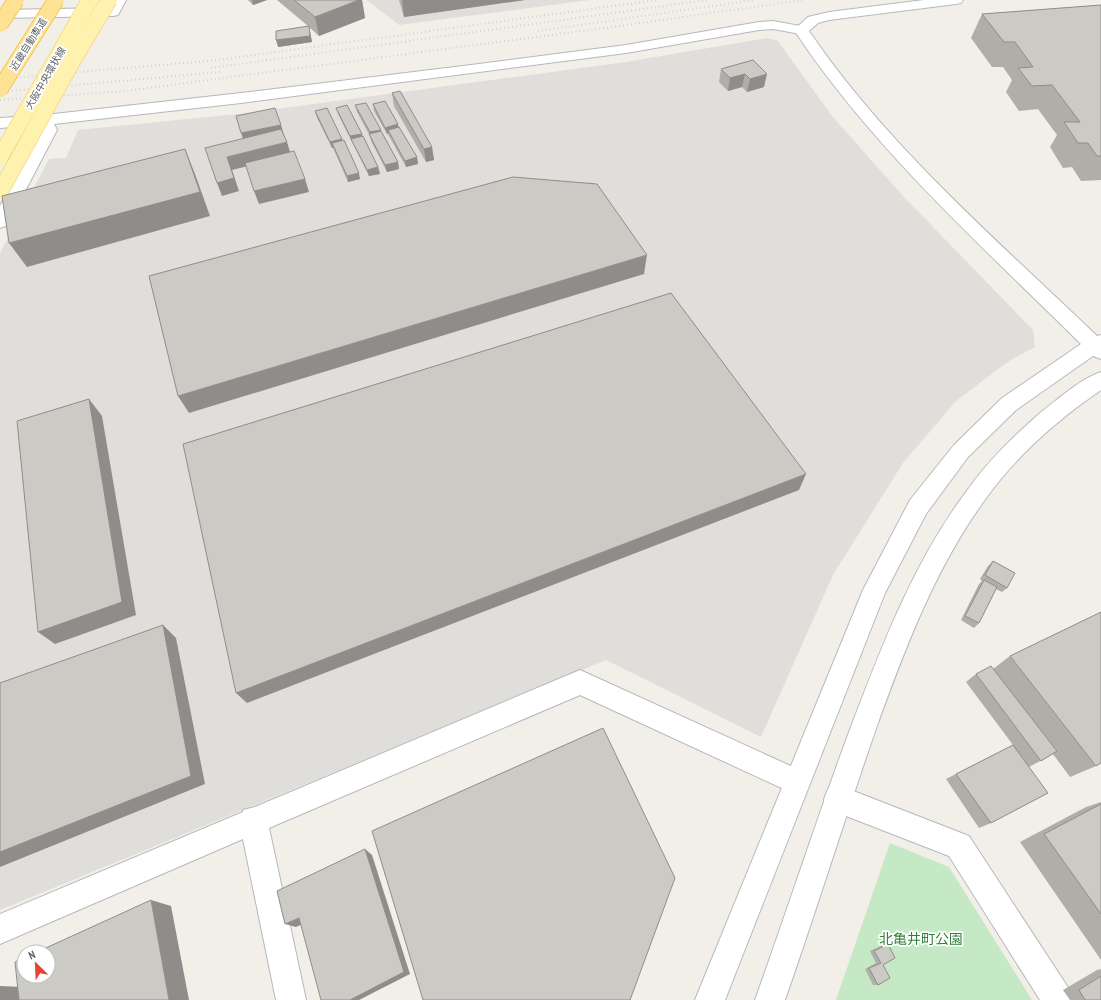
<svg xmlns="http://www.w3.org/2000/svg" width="1101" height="1000" font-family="'PT Sans Narrow','Noto Sans JP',sans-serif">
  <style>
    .industrial { fill: #e0deda }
    .green { fill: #c5e8c5 }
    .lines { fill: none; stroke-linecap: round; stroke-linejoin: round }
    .street-casing { stroke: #b5b8bc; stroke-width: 2 }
    .secondary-casing { stroke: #b6babf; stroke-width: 2 }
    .street { fill: #fff; fill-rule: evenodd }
    .secondary { fill: #fff; fill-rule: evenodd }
    .rail { stroke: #b6b7b8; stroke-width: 2; stroke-dasharray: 0.5 3.5; stroke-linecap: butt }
    .primary-bridge-casing { stroke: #f2c960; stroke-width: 17; stroke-linecap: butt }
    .highway-bridge-casing { stroke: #f9ab00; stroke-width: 17; stroke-linecap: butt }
    .primary-bridge { stroke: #fff2af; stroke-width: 16 }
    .highway-bridge { stroke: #fde293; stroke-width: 16 }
    .wall { fill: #afaea9 }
    .shaded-wall { fill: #8f8d8a }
    .building { fill: #cccac5; stroke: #8f8d8a }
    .labels { text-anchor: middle; stroke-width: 3.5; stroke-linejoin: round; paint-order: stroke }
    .far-street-label { font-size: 10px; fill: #5f6368; stroke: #fff }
    .near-park-label { font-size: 14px; fill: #348238; stroke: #fff }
  </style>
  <rect width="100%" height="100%" fill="#f1efe8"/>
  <!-- industrial -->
  <g class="industrial">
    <path d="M 367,0 L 590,0 L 399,25 Z"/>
    <path d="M 767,38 L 778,41 L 832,116 L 904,197 L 1033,330 L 1035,347 L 1009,361 L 956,401 L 903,463 L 833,575 L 761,737 L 606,660 L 0,910 L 0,253 L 49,159 L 66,158 L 78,130 L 247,113 L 626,62 Z"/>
  </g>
  <!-- green -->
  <path class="green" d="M 890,843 L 949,867 L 1032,1000 L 836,1000 Z"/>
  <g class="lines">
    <defs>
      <g id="street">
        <path d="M 112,0 L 126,0 L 118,15 L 113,16 L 0,18 L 0,10 L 108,8 Z"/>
        <path d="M 773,21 L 806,27 L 808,30 L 806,33 L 801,34 L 773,29 L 759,30 L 626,53 L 241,103 L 54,124 L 57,130 L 9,222 L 6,226 L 0,228 L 0,206 L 41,130 L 39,125 L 0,128 L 0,118 L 45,115 L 241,93 L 463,66 L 626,45 L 759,22 Z"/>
        <path d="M 580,670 L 806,773 L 810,782 L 806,791 L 797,795 L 788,791 L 580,695 L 269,828 L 306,1000 L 276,1000 L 243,839 L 0,944 L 0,914 L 243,812 L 243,810 L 255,807 Z"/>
        <path d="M 838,785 L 969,836 L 1069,989 L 1073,1000 L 1040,1000 L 949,856 L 828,809 L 824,799 L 828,789 Z"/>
      </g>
      <g id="secondary">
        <path d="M 924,0 L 963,0 L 961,3 L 956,4 L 829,20 L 818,23 L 809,31 C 888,147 996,239 1097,336 L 1101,335 L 1101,359 L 1093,356 L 1016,410 L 968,457 L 926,514 L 885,593 L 725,1000 L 695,1000 L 863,590 L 910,500 L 954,445 L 1002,398 L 1081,344 C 980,244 873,149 794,30 L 808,17 L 829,12 Z"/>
        <path d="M 1101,372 L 1101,390 C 1057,420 1015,457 984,501 C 935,569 905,648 877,726 C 845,817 817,909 785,1000 L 755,1000 C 787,911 816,821 849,732 C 881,648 914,560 969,488 C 989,460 1014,436 1040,413 C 1057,400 1080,379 1101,372 Z"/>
      </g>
    </defs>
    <!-- street casing -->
    <use href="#street" class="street-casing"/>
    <!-- secondary casing -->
    <use href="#secondary" class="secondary-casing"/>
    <!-- street -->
    <use href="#street" class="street"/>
    <!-- secondary -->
    <use href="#secondary" class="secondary"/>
    <!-- rail -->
    <g class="rail">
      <path d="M 538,31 L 755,0"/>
      <path d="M 211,68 L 708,0"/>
      <path d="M 0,79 L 218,60 L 657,0"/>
      <path d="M 0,92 L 220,72"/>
      <path d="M 0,100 L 125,91 L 612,27 L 804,0"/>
    </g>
    <defs>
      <g id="primary-bridge">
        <path d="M 0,157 L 90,0"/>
        <path d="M 0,192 L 73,60 L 109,0"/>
      </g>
      <g id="highway-bridge">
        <path d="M 0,24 L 16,0"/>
        <path d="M 0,89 L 56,0"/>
      </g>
    </defs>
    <!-- primary-bridge casing -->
    <use href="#primary-bridge" class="primary-bridge-casing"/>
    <!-- highway-bridge casing -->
    <use href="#highway-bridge" class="highway-bridge-casing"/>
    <!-- primary-bridge -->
    <use href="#primary-bridge" class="primary-bridge"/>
    <!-- highway-bridge -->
    <use href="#highway-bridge" class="highway-bridge"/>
  </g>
  <!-- wall -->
  <g class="wall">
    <path d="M 248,0 L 267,0 L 253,5 Z"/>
    <path d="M 277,0 L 362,0 L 365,18 L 319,36 L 309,27 L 312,42 L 278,47 L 308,26 Z"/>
    <path d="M 399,0 L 525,0 L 404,17 Z"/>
    <path d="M 1101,5 L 1101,180 L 1081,181 L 1072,167 L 1063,168 L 1050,147 L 1057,135 L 1038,109 L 1019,111 L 1006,92 L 1012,80 L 1003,67 L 992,67 L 971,38 L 982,14 Z"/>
    <path d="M 753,60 L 764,87 L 747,92 L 742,87 L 728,91 L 719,82 L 721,69 Z"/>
    <path d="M 392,93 L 432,147 L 434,160 L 426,162 L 394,106 Z"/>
    <path d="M 373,104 L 399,127 L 417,157 L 418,164 L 406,167 L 389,136 L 388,134 L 387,134 L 374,111 Z"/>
    <path d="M 355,105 L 381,131 L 398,162 L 399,169 L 387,172 L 371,141 L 370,136 L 357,112 Z"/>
    <path d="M 336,108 L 362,136 L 378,167 L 380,174 L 369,176 L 338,114 Z"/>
    <path d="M 315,111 L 342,141 L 360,179 L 348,182 L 333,148 L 332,148 L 317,118 Z"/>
    <path d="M 993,561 L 1007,588 L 1002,592 L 996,589 L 979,623 L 974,628 L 961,620 L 979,584 L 982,581 L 980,579 L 988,566 Z"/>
    <path d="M 1010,656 L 1096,766 L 1070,777 L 1053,754 L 1029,767 L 991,823 L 979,828 L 946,779 L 1013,745 L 966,682 L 976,674 L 993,669 Z"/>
    <path d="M 1101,802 L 1101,960 L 1020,842 L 1086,807 Z"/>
    <path d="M 888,944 L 883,965 L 878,985 L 873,985 L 865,969 L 876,963 L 870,951 L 883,945 Z"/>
    <path d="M 1101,969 L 1101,1000 L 1070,1000 L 1063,990 L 1097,970 Z"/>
  </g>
  <!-- shaded-wall -->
  <g class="shaded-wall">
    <path d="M 252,0 L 267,0 L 253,5 Z"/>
    <path d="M 359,0 L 362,0 L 365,18 L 319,36 L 315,17 Z"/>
    <path d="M 402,0 L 525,0 L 404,17 Z"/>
    <path d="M 309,26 L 312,42 L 278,47 L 276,40 Z"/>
    <path d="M 745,74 L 742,87 L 728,91 L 730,78 Z"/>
    <path d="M 767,74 L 764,87 L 747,92 L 750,79 Z"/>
    <path d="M 398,124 L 399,131 L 388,130 L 388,134 L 387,134 L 385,128 Z"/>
    <path d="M 281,125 L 285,138 L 246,147 L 241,133 Z"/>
    <path d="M 381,130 L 382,136 L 371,137 L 370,132 Z"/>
    <path d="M 362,134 L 363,140 L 351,139 L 352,143 L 350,136 Z"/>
    <path d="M 342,139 L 343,145 L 332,143 L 333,148 L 332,148 L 330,142 Z"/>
    <path d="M 287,142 L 291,155 L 232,170 L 239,191 L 222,196 L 217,183 L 227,157 Z"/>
    <path d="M 432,147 L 434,160 L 426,162 L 424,149 Z"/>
    <path d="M 185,149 L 195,174 L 210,216 L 27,267 L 9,243 Z"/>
    <path d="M 417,157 L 418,164 L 406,167 L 405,161 Z"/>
    <path d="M 398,162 L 399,169 L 387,172 L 385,165 Z"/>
    <path d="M 378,167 L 380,174 L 369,176 L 367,170 Z"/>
    <path d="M 359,173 L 360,179 L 348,182 L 347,176 Z"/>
    <path d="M 305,179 L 309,192 L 259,204 L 254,191 Z"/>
    <path d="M 647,255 L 644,274 L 189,413 L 178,396 Z"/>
    <path d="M 89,399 L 102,416 L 136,615 L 55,644 L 38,632 Z"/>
    <path d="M 806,474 L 799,490 L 247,703 L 236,693 Z"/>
    <path d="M 163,625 L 176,638 L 205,784 L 0,867 L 0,852 Z"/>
    <path d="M 365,849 L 372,855 L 410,974 L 359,1000 L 350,1000 Z"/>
    <path d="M 151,900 L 171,906 L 189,1000 L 169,1000 Z"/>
    <path d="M 299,918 L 309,921 L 296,927 L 285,924 Z"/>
    <path d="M 0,986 L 23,987 L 24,1000 L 0,1000 Z"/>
  </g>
  <!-- building -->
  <g class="building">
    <path d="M 294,0 L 359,0 L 315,17 Z"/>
    <path d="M 1101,5 L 1101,156 L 1097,156 L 1088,143 L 1078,143 L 1064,122 L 1080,122 L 1052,85 L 1032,86 L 1018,68 L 1033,67 L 1015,42 L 1004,42 L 982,14 Z"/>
    <path d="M 309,26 L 310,36 L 276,40 L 276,31 Z"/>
    <path d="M 753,60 L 767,74 L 750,79 L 745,74 L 730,78 L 721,69 Z"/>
    <path d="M 400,91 L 432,147 L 424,149 L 392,93 Z"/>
    <path d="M 385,101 L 398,124 L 385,128 L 373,104 Z"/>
    <path d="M 366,103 L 381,130 L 370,132 L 355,105 Z"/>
    <path d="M 347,105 L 362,134 L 350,136 L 336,108 Z"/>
    <path d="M 275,108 L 281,125 L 241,133 L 236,116 Z"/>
    <path d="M 327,108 L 342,139 L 330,142 L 315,111 Z"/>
    <path d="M 399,127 L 417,157 L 405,161 L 388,130 Z"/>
    <path d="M 281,129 L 287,142 L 227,157 L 234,178 L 217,183 L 205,148 Z"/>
    <path d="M 381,131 L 398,162 L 385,165 L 369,134 Z"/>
    <path d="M 363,136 L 378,167 L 367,170 L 351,139 Z"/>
    <path d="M 344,140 L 359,173 L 347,176 L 332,143 Z"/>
    <path d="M 185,149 L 200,192 L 9,243 L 2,196 Z"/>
    <path d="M 294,151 L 305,179 L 254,191 L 245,163 Z"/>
    <path d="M 513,177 L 597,184 L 647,255 L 178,396 L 149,276 Z"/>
    <path d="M 671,293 L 806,474 L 236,693 L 183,444 Z"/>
    <path d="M 89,399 L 122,602 L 38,632 L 17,421 Z"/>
    <path d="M 993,561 L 1015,573 L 1007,588 L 985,575 Z"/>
    <path d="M 984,580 L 997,587 L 979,623 L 965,616 Z"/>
    <path d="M 1101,612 L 1101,763 L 1096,766 L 1010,656 Z"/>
    <path d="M 163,625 L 191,776 L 0,852 L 0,683 Z"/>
    <path d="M 991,666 L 1057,751 L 1041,761 L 976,674 Z"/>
    <path d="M 603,728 L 675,878 L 630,1000 L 423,1000 L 372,831 Z"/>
    <path d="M 1013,745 L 1048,793 L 991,823 L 956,774 Z"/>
    <path d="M 1101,804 L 1101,914 L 1044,834 Z"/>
    <path d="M 365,849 L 404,972 L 350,1000 L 321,1000 L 299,918 L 285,924 L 277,891 Z"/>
    <path d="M 151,900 L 169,1000 L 19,1000 L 15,962 L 24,958 L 24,976 L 48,976 L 48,952 L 37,952 Z"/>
    <path d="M 888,944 L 895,958 L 883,965 L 890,978 L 878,985 L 869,968 L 881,963 L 874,951 Z"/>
    <path d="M 1101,976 L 1101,1000 L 1085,1000 L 1079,990 Z"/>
  </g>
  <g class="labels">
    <!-- far-street labels -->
    <g class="far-street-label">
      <text transform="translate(28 44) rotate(-58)" y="4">近畿自動車道</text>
      <text transform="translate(45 78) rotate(-60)" y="4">大阪中央環状線</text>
    </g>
    <!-- near-park labels -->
    <g class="near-park-label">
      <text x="921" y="944">北亀井町公園</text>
    </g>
  </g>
  <!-- north arrow -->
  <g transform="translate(36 964) rotate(336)"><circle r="19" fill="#ffffff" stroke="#bfc1c3"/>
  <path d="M0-3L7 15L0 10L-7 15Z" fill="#ea4335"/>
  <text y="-6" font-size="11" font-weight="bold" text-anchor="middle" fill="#5f6368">N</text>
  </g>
</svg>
